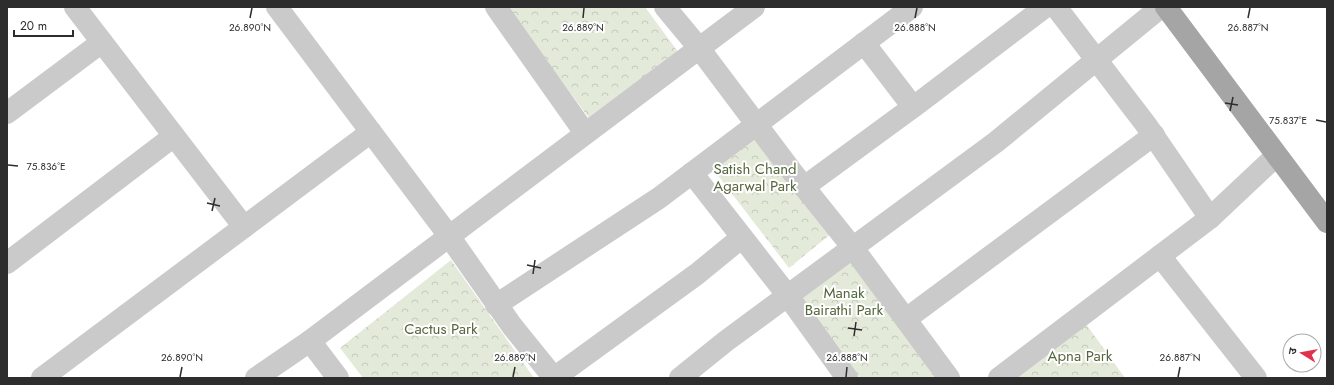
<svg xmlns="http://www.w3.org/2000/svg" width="1334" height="385" font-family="Jost,'Noto Sans Devanagari',sans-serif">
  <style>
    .park { fill: url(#park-crowns) }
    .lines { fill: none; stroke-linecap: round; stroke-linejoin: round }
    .minor { stroke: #cacaca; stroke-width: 22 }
    .major { stroke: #a5a5a5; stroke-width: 22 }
    .ticks { fill: none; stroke: #2d2d2d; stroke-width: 1.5 }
    .labels { text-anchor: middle; stroke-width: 4; stroke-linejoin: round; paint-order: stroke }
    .park-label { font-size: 15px; fill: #53673c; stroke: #fff }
    .ticks-label { font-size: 10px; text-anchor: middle; fill: #2d2d2d; stroke: #fff; stroke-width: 4; stroke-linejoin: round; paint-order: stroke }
  </style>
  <defs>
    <pattern id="park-crowns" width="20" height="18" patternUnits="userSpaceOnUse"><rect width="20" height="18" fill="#e4eada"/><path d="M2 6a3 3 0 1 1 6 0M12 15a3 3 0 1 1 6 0" fill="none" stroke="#c4c9bb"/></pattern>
  </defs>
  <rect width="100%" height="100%" fill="#fff"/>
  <!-- park -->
  <g class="park">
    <path d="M 506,7 L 645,7 L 684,60 L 595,126 Z"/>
    <path d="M 755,131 L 832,233 L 789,268 L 713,169 Z"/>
    <path d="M 852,254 L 938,374 L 933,378 L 860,378 L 796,296 Z"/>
    <path d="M 451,260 L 534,378 L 363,378 L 340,348 Z"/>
    <path d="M 1086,324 L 1125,378 L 1012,378 Z"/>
  </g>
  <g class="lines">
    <!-- minor -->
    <g class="minor">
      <path d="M 75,7 L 244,227"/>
      <path d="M 277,7 L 449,236 L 512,326 L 554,378"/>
      <path d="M 496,7 L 585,133"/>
      <path d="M 665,7 L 699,48 L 793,173 L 853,248 L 949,378"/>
      <path d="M 1056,7 L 1147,126 L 1210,218"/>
      <path d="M 864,43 L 913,107"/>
      <path d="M 7,113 L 102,42"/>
      <path d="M 692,173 L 788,296 L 847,378"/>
      <path d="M 804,187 L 920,102 L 1045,7"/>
      <path d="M 1160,256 L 1256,378"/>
      <path d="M 7,263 L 174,136"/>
      <path d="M 496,305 L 659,198 L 912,7"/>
      <path d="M 906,319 L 1154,135"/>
      <path d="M 310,341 L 338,378"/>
      <path d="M 42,378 L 371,132"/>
      <path d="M 256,378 L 310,341 L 754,7"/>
      <path d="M 554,378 L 697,274 L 741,238"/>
      <path d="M 680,378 L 726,341 L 996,142 L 1161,7"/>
      <path d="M 999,378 L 1210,218 L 1276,156"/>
    </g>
    <!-- major -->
    <path class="major" d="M 1166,7 L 1327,222"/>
  </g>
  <!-- ticks -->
  <path class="ticks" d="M 250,18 L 252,8M 583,18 L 584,8M 915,18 L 917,8M 1248,18 L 1250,8M 1225,103 L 1238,105M 1230,111 L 1233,97M 1316,120 L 1326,122M 8,165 L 18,166M 207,203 L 220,206M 212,211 L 215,198M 527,265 L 541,268M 533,274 L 535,260M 848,328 L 862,330M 854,336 L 856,322M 180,377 L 182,367M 513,377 L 515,367M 846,377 L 847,367M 1178,377 L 1180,367"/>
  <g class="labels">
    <!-- park labels -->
    <g class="park-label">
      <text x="755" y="174">Satish Chand<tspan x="755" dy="17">Agarwal Park</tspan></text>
      <text x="844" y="298">Manak<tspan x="844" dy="17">Bairathi Park</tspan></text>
      <text x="441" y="334">Cactus Park</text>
      <text x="1080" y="361">Apna Park</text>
    </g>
  </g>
  <g class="ticks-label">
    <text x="250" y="31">26.890°N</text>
    <text x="583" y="31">26.889°N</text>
    <text x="915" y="31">26.888°N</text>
    <text x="1248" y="31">26.887°N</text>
    <text x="1288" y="124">75.837°E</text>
    <text x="46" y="170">75.836°E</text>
    <text x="182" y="361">26.890°N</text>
    <text x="515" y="361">26.889°N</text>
    <text x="847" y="361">26.888°N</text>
    <text x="1180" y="361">26.887°N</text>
  </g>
  <!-- border -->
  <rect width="1334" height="385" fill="none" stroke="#2d2d2d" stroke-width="16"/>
  <!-- north arrow -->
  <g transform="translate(1302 353) rotate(281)"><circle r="19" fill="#ffffff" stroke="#ababab"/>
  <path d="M0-3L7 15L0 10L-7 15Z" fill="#e0334d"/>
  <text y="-6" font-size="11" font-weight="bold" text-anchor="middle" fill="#2d2d2d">उ</text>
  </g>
  <!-- scale -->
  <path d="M14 30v6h59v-6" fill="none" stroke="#2d2d2d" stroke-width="2"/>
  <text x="20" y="30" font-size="12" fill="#2d2d2d" stroke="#ffffff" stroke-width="3" paint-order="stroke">20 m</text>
</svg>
